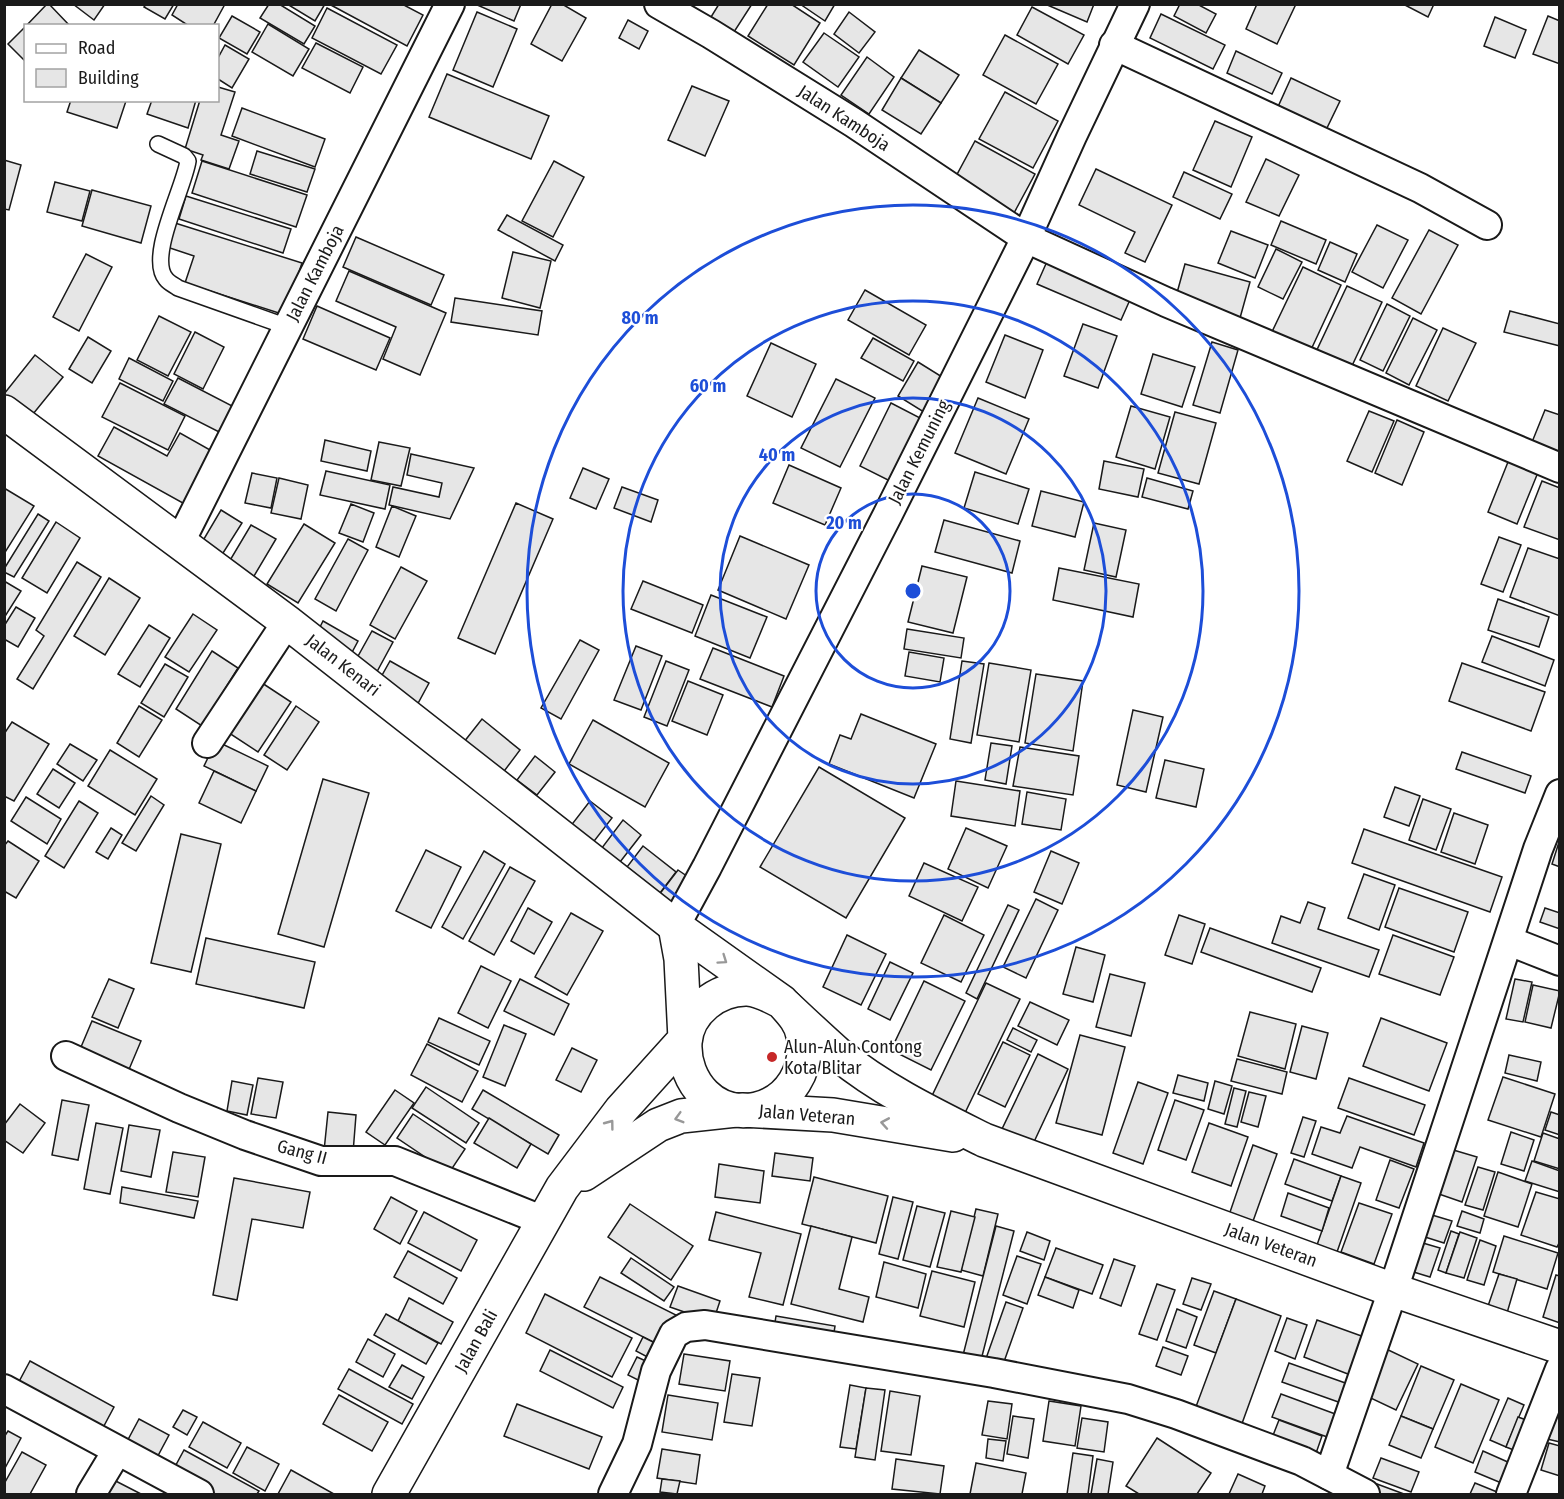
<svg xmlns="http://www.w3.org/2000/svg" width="1564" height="1499" font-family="'Fira Sans Condensed',sans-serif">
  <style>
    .building { fill: #e6e6e6; stroke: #1a1a1a; stroke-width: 1.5 }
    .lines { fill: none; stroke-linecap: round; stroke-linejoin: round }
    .service-casing { stroke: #1a1a1a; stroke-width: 18 }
    .minor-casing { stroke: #1a1a1a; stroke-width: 32 }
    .primary-casing { stroke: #1a1a1a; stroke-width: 36 }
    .trunk-casing { stroke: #1a1a1a; stroke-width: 36 }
    .service { stroke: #fff; stroke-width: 15 }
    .minor { stroke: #fff; stroke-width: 28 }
    .primary { stroke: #fff; stroke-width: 33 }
    .trunk { stroke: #fff; stroke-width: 33 }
    .oneway { stroke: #989898 }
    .ring { fill: none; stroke: #1d4ed8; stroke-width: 3 }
    .poi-dot { fill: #c62828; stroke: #fff; stroke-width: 2 }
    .labels { text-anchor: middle; stroke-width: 4.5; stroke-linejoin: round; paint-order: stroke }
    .street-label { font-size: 18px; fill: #1a1a1a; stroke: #fff }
    .poi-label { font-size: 18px; fill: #1a1a1a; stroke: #fff; text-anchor: start }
    .centre { fill: #1d4ed8; stroke: #fff; stroke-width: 3 }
    .ring-label { font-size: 18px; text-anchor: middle; font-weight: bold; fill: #1d4ed8; stroke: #fff; stroke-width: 4.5; stroke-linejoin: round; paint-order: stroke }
  </style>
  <rect width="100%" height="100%" fill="#fff"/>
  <!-- building -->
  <g class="building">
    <path d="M 47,4 L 49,4 L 70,26 L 26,26 Z"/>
    <path d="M 73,4 L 105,4 L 94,20 Z"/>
    <path d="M 146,4 L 174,4 L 165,19 L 144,7 Z"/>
    <path d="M 178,4 L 225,4 L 213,26 L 189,26 L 172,15 Z"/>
    <path d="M 269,4 L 279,4 L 315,26 L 304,44 L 260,18 Z"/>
    <path d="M 287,4 L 325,4 L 315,21 Z"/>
    <path d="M 329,4 L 402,4 L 423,15 L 407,46 Z"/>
    <path d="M 475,4 L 521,4 L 514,21 Z"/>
    <path d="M 552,4 L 562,4 L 586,18 L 562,61 L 531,44 Z"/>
    <path d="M 719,4 L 752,4 L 734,32 L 711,17 Z"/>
    <path d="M 768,4 L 791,4 L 820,23 L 794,65 L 748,36 Z"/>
    <path d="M 800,4 L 835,4 L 825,21 Z"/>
    <path d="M 1045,4 L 1094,4 L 1087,22 Z"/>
    <path d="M 1180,4 L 1197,4 L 1216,14 L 1206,33 L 1174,16 Z"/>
    <path d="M 1257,4 L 1296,4 L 1277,44 L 1246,29 Z"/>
    <path d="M 1403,4 L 1434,4 L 1428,17 Z"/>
    <path d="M 1032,7 L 1084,35 L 1068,64 L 1017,35 Z"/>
    <path d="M 327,8 L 397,45 L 381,74 L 312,38 Z"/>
    <path d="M 477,12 L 517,29 L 493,87 L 453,70 Z"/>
    <path d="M 849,12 L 875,32 L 859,53 L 834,34 Z"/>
    <path d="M 1161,14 L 1225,45 L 1213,69 L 1150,38 Z"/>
    <path d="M 232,16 L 260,32 L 247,54 L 219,38 Z"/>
    <path d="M 1548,16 L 1560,21 L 1560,64 L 1533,54 Z"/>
    <path d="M 1495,17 L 1526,30 L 1515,58 L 1484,46 Z"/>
    <path d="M 628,20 L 648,31 L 639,49 L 619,38 Z"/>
    <path d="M 268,24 L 309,49 L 293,76 L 252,52 Z"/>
    <path d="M 26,26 L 26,62 L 8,44 Z"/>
    <path d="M 824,33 L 859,57 L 838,87 L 803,62 Z"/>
    <path d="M 1005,35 L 1058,64 L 1036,104 L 983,75 Z"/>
    <path d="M 316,43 L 363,67 L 350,93 L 302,68 Z"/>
    <path d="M 225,45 L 249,59 L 232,88 L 218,79 L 218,58 Z"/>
    <path d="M 919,50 L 959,75 L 941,103 L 901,78 Z"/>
    <path d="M 1236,51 L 1282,73 L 1272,94 L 1227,73 Z"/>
    <path d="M 867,57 L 894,77 L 869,114 L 841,95 Z"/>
    <path d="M 447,74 L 549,116 L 531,159 L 429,117 Z"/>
    <path d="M 901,78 L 941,103 L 921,134 L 882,110 Z"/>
    <path d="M 1291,78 L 1340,101 L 1325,132 L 1277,109 Z"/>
    <path d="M 692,86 L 729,101 L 705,156 L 668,140 Z"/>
    <path d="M 218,87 L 235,92 L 221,135 L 239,141 L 229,169 L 201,160 L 203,155 L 185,149 L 200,100 L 218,100 Z"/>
    <path d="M 1005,92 L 1058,121 L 1033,168 L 979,139 Z"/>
    <path d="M 71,100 L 126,100 L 126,101 L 117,128 L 67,112 Z"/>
    <path d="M 152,100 L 196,100 L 188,128 L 147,114 Z"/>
    <path d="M 242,108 L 325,139 L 315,167 L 232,136 Z"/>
    <path d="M 1215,121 L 1252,137 L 1231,187 L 1193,170 Z"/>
    <path d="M 975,141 L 1035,174 L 1014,213 L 954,180 Z"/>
    <path d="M 257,151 L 315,169 L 307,192 L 250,174 Z"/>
    <path d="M 1266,159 L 1299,175 L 1279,216 L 1246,202 Z"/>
    <path d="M 4,160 L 21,165 L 9,210 L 4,209 Z"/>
    <path d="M 202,161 L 307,195 L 296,227 L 192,193 Z"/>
    <path d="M 554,161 L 584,177 L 553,237 L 522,221 Z"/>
    <path d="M 1096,169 L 1172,205 L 1145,262 L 1125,253 L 1135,232 L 1079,205 Z"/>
    <path d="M 1184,172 L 1232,194 L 1220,219 L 1173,197 Z"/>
    <path d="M 55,182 L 90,191 L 82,221 L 47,212 Z"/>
    <path d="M 92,190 L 151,206 L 141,243 L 82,226 Z"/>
    <path d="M 186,196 L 291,229 L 283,253 L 179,219 Z"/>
    <path d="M 507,215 L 563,245 L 555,261 L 498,230 Z"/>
    <path d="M 1281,221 L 1326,240 L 1316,264 L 1271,245 Z"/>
    <path d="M 175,223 L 302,263 L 285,315 L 185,283 L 194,256 L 167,247 Z"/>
    <path d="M 1377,225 L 1408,240 L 1383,288 L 1352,272 Z"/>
    <path d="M 1429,230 L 1458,245 L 1421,314 L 1392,298 Z"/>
    <path d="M 1231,231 L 1268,245 L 1255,278 L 1218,263 Z"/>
    <path d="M 356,237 L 444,275 L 431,305 L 343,267 Z"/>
    <path d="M 1330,242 L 1357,254 L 1345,282 L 1318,270 Z"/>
    <path d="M 1276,249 L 1302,262 L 1283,299 L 1258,287 Z"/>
    <path d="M 513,252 L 551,261 L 540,308 L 502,298 Z"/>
    <path d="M 86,254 L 112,267 L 79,331 L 53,317 Z"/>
    <path d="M 1049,257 L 1133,293 L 1121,320 L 1037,284 Z"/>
    <path d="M 1185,264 L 1250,282 L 1240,318 L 1175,300 Z"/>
    <path d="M 1303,267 L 1341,285 L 1309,354 L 1270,336 Z"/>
    <path d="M 349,271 L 446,313 L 420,375 L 383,359 L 396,327 L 336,301 Z"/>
    <path d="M 1347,286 L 1382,302 L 1350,370 L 1315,354 Z"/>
    <path d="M 865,290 L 926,325 L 909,355 L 848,320 Z"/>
    <path d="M 455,298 L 542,311 L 538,335 L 451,322 Z"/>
    <path d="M 1387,304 L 1410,316 L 1383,371 L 1360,360 Z"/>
    <path d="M 317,306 L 390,338 L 376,370 L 303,339 Z"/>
    <path d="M 1510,311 L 1560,324 L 1560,346 L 1504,332 Z"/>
    <path d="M 159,316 L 191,332 L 168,376 L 137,360 Z"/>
    <path d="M 1413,318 L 1437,330 L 1409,385 L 1386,373 Z"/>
    <path d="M 1083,324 L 1117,336 L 1098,388 L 1064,376 Z"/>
    <path d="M 1443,328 L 1476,343 L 1448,401 L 1416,386 Z"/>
    <path d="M 195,332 L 224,347 L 203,389 L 174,374 Z"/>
    <path d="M 1005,335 L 1043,350 L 1025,398 L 986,382 Z"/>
    <path d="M 88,337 L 111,351 L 92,383 L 69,369 Z"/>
    <path d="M 873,338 L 914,361 L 903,381 L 861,358 Z"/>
    <path d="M 1212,342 L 1238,350 L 1220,413 L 1193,405 Z"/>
    <path d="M 771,343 L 816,364 L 792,417 L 747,396 Z"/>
    <path d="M 1153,354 L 1195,367 L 1182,407 L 1141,394 Z"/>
    <path d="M 35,355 L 63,377 L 29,419 L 4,399 L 4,394 Z"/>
    <path d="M 129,358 L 173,381 L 163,401 L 119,379 Z"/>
    <path d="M 918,362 L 947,380 L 927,414 L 898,396 Z"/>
    <path d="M 178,378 L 238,409 L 225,435 L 164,404 Z"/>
    <path d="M 836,379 L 875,398 L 840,467 L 801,448 Z"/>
    <path d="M 120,383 L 185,416 L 168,450 L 102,417 Z"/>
    <path d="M 978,398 L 1029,419 L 1006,474 L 955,453 Z"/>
    <path d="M 891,403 L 924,420 L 892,482 L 860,466 Z"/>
    <path d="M 1131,406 L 1170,417 L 1155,469 L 1116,457 Z"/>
    <path d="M 1545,410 L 1560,415 L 1560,459 L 1530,447 Z"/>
    <path d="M 1369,411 L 1394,421 L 1372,472 L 1347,461 Z"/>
    <path d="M 1175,412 L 1216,423 L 1199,484 L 1158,473 Z"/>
    <path d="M 1397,420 L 1424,432 L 1402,485 L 1375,473 Z"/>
    <path d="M 114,427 L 167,456 L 180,433 L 219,455 L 190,507 L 98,456 Z"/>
    <path d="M 325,440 L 371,451 L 367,471 L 321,461 Z"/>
    <path d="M 379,442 L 410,448 L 401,486 L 371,480 Z"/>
    <path d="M 411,454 L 474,468 L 450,519 L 389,505 L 393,487 L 439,497 L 442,483 L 407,475 Z"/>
    <path d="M 1510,457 L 1539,470 L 1517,524 L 1488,512 Z"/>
    <path d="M 1104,461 L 1144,469 L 1138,497 L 1099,489 Z"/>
    <path d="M 789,465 L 841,488 L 825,525 L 773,503 Z"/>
    <path d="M 583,468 L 609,479 L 596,509 L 570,498 Z"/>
    <path d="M 326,471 L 390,485 L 385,509 L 320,495 Z"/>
    <path d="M 975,472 L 1029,489 L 1018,524 L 964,508 Z"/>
    <path d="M 252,473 L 277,478 L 271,508 L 245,503 Z"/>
    <path d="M 279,478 L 308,485 L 301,519 L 271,513 Z"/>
    <path d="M 1147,478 L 1193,491 L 1188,509 L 1142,497 Z"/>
    <path d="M 1542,481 L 1560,488 L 1560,540 L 1524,527 Z"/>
    <path d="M 622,487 L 658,500 L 651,522 L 614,508 Z"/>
    <path d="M 4,488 L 34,506 L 4,554 Z"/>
    <path d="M 1041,491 L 1084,502 L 1075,537 L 1032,526 Z"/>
    <path d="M 516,503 L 553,519 L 495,654 L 458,638 Z"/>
    <path d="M 351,504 L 374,513 L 363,542 L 339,533 Z"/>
    <path d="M 392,506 L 416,516 L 399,557 L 376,547 Z"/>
    <path d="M 221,510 L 242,523 L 218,561 L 198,549 Z"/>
    <path d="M 38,514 L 49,521 L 14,577 L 4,572 L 4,569 Z"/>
    <path d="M 944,520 L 1020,541 L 1012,573 L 935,552 Z"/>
    <path d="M 56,522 L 80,538 L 47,593 L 22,578 Z"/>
    <path d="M 1094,523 L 1126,530 L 1116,577 L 1084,570 Z"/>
    <path d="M 304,524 L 335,543 L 298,603 L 267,584 Z"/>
    <path d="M 251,525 L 276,539 L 251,581 L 226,567 Z"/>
    <path d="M 740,536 L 809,565 L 786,619 L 718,590 Z"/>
    <path d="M 1499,537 L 1521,545 L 1503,592 L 1481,584 Z"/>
    <path d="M 348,539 L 368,550 L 336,611 L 315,599 Z"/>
    <path d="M 1528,548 L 1560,559 L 1560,616 L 1510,597 Z"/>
    <path d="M 77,562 L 101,577 L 33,689 L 17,679 L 44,636 L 36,630 Z"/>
    <path d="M 922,566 L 967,577 L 953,633 L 908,622 Z"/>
    <path d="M 401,567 L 427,581 L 395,639 L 370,625 Z"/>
    <path d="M 1059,568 L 1139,584 L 1133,617 L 1053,600 Z"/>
    <path d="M 109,578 L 140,598 L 105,655 L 74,636 Z"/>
    <path d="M 4,581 L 21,591 L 4,618 Z"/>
    <path d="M 643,581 L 703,605 L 692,633 L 631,609 Z"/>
    <path d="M 711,595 L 767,617 L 750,658 L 695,636 Z"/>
    <path d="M 1498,599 L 1549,617 L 1539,647 L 1488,630 Z"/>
    <path d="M 16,607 L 35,618 L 18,647 L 4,639 L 4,626 Z"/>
    <path d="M 193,614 L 217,630 L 189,672 L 165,657 Z"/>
    <path d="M 323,621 L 358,641 L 350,656 L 315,637 Z"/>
    <path d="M 149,625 L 170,638 L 140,687 L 118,674 Z"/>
    <path d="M 907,629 L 964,638 L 961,658 L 904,649 Z"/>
    <path d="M 372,631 L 393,642 L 373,679 L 352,667 Z"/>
    <path d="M 1492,636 L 1554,660 L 1545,686 L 1482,662 Z"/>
    <path d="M 580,640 L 599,650 L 561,719 L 541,708 Z"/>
    <path d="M 636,646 L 662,656 L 641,710 L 614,700 Z"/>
    <path d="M 713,648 L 784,676 L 772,707 L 700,679 Z"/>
    <path d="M 212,651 L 238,668 L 202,726 L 176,709 Z"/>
    <path d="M 909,652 L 944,658 L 940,682 L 905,676 Z"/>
    <path d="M 390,661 L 429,683 L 416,707 L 376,686 Z"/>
    <path d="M 666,661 L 689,670 L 667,726 L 644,717 Z"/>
    <path d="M 962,661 L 984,664 L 971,743 L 950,739 Z"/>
    <path d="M 989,663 L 1031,670 L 1019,742 L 977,735 Z"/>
    <path d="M 1462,663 L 1545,692 L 1531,731 L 1449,701 Z"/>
    <path d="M 165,664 L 188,677 L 164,717 L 141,703 Z"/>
    <path d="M 1036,674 L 1083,681 L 1073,751 L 1025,743 Z"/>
    <path d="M 259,681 L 291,702 L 258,752 L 226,731 Z"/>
    <path d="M 688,681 L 723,695 L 707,735 L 672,721 Z"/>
    <path d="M 139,706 L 162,720 L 139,757 L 117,743 Z"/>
    <path d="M 296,706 L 319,722 L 287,770 L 264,755 Z"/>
    <path d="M 1133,710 L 1163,717 L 1146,792 L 1117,785 Z"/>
    <path d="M 861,714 L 936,744 L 914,798 L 829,764 L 840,735 L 851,739 Z"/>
    <path d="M 482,719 L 520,750 L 499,778 L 460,747 Z"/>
    <path d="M 593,720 L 669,763 L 645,807 L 569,764 Z"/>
    <path d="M 12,722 L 49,744 L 14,801 L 4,796 L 4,734 Z"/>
    <path d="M 216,741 L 268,766 L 256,791 L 204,766 Z"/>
    <path d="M 991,743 L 1012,746 L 1006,784 L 985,780 Z"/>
    <path d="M 70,744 L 97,760 L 83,781 L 57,764 Z"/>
    <path d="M 1020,747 L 1079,756 L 1073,795 L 1013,786 Z"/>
    <path d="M 110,750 L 157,779 L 135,815 L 88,786 Z"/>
    <path d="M 1462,752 L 1531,776 L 1525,793 L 1456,769 Z"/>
    <path d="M 535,756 L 555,772 L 537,795 L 517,780 Z"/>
    <path d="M 1165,760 L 1204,769 L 1196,807 L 1156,798 Z"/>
    <path d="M 819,767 L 905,818 L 846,918 L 760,867 Z"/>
    <path d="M 53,769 L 75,783 L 59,808 L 37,794 Z"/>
    <path d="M 214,771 L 256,791 L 241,823 L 199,803 Z"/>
    <path d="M 323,779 L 369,793 L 324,947 L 278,934 Z"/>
    <path d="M 956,781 L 1020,791 L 1015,826 L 951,816 Z"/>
    <path d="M 1395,787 L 1420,796 L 1409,826 L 1384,817 Z"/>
    <path d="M 1027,792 L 1066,799 L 1061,830 L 1022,824 Z"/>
    <path d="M 151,796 L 164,805 L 136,851 L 122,843 Z"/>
    <path d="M 26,797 L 61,819 L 47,844 L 11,821 Z"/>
    <path d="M 1423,799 L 1451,809 L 1436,850 L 1409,840 Z"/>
    <path d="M 79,801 L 98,813 L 64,868 L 45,856 Z"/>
    <path d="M 590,801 L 612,818 L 588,849 L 566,832 Z"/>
    <path d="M 1454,813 L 1488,825 L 1475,864 L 1441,852 Z"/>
    <path d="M 623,820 L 641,835 L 613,871 L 595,857 Z"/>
    <path d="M 111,828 L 122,835 L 108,859 L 96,852 Z"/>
    <path d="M 966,828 L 1007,846 L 988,888 L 948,869 Z"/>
    <path d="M 1364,829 L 1502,877 L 1490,912 L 1352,863 Z"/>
    <path d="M 181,834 L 221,844 L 191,972 L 151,963 Z"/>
    <path d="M 1560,839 L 1560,867 L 1552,864 Z"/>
    <path d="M 8,841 L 39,861 L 16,898 L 4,891 L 4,846 Z"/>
    <path d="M 643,846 L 676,872 L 660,893 L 627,867 Z"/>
    <path d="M 426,850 L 461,867 L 431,928 L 396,911 Z"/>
    <path d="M 484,851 L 505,864 L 463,939 L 442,927 Z"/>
    <path d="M 1051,851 L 1079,863 L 1062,904 L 1034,892 Z"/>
    <path d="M 924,863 L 978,887 L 962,921 L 909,896 Z"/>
    <path d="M 510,867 L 535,881 L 494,955 L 469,941 Z"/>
    <path d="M 678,870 L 694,881 L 670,912 L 655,900 Z"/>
    <path d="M 1364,874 L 1395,885 L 1379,930 L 1348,918 Z"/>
    <path d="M 1399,888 L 1468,912 L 1454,952 L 1385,927 Z"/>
    <path d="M 1036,899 L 1058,910 L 1026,978 L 1003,967 Z"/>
    <path d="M 1308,902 L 1325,908 L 1318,929 L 1379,950 L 1369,977 L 1272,943 L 1281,916 L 1300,923 Z"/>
    <path d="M 1008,905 L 1019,910 L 977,999 L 966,993 Z"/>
    <path d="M 528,908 L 552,922 L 534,954 L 511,941 Z"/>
    <path d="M 1545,908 L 1560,913 L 1560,929 L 1540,922 Z"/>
    <path d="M 571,913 L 603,931 L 567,995 L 535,977 Z"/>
    <path d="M 944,915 L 984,935 L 961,982 L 921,963 Z"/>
    <path d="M 1179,915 L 1205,924 L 1192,964 L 1165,955 Z"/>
    <path d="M 1210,928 L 1321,968 L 1312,992 L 1201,952 Z"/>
    <path d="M 847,935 L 886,954 L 861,1005 L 823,987 Z"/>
    <path d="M 1393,935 L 1454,957 L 1440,995 L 1379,974 Z"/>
    <path d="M 206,938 L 315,962 L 304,1008 L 196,984 Z"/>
    <path d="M 1076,947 L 1105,955 L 1093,1002 L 1063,994 Z"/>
    <path d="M 890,962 L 913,973 L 890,1020 L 868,1009 Z"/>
    <path d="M 481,966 L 511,981 L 488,1028 L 458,1013 Z"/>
    <path d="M 1110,974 L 1145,983 L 1131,1036 L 1096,1027 Z"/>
    <path d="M 109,979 L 134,989 L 118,1028 L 92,1017 Z"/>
    <path d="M 520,979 L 569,1004 L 554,1035 L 504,1011 Z"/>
    <path d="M 1515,979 L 1532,982 L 1523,1022 L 1506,1019 Z"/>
    <path d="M 924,981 L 965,1001 L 931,1070 L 891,1050 Z"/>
    <path d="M 986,983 L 1020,999 L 963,1117 L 930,1100 Z"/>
    <path d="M 1533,985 L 1560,991 L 1551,1028 L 1525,1022 Z"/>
    <path d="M 1030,1002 L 1069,1020 L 1057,1045 L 1018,1026 Z"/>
    <path d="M 1250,1012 L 1296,1024 L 1285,1069 L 1238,1056 Z"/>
    <path d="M 439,1018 L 490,1041 L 479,1065 L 428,1042 Z"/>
    <path d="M 1381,1018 L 1447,1043 L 1429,1091 L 1363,1066 Z"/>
    <path d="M 92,1021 L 141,1041 L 119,1093 L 70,1073 Z"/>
    <path d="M 504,1025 L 526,1034 L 505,1086 L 483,1077 Z"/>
    <path d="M 1302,1026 L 1328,1033 L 1316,1079 L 1290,1072 Z"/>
    <path d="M 1013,1028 L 1037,1040 L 1031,1052 L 1007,1040 Z"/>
    <path d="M 1080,1035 L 1125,1047 L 1102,1135 L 1056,1123 Z"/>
    <path d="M 1003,1042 L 1030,1055 L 1005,1107 L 978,1094 Z"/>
    <path d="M 427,1044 L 478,1071 L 462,1102 L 411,1075 Z"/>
    <path d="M 572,1048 L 597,1060 L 581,1092 L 556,1080 Z"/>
    <path d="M 1038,1054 L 1068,1069 L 1033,1144 L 1002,1129 Z"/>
    <path d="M 1509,1055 L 1541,1062 L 1537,1081 L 1505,1073 Z"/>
    <path d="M 1237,1059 L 1287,1072 L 1282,1094 L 1231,1081 Z"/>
    <path d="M 1178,1075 L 1208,1083 L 1204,1101 L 1173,1093 Z"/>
    <path d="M 1503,1077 L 1555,1094 L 1541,1137 L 1488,1120 Z"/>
    <path d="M 258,1078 L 283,1082 L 276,1118 L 251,1114 Z"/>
    <path d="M 1349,1078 L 1425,1105 L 1414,1135 L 1338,1108 Z"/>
    <path d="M 232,1081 L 253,1085 L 247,1115 L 227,1111 Z"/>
    <path d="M 1215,1081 L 1232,1086 L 1224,1114 L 1208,1109 Z"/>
    <path d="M 1138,1082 L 1168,1093 L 1143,1164 L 1113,1153 Z"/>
    <path d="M 426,1087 L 479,1123 L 466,1143 L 412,1108 Z"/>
    <path d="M 1234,1088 L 1246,1091 L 1237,1127 L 1225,1124 Z"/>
    <path d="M 395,1090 L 414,1103 L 385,1145 L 366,1132 Z"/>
    <path d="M 483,1090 L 559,1135 L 548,1154 L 472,1109 Z"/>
    <path d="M 1249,1092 L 1266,1096 L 1258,1127 L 1241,1122 Z"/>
    <path d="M 62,1100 L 89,1105 L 78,1160 L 52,1155 Z"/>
    <path d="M 1175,1100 L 1204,1110 L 1186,1160 L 1158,1150 Z"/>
    <path d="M 20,1104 L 45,1123 L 23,1153 L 4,1140 L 4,1125 Z"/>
    <path d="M 328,1112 L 356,1115 L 353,1153 L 324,1151 Z"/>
    <path d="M 1551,1112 L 1560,1115 L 1560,1135 L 1545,1130 Z"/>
    <path d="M 413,1114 L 465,1149 L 449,1173 L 397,1138 Z"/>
    <path d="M 1347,1116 L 1424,1143 L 1416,1167 L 1360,1147 L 1352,1168 L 1312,1154 L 1321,1127 L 1340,1133 Z"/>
    <path d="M 1303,1117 L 1316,1121 L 1304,1157 L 1291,1153 Z"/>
    <path d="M 489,1118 L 531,1144 L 517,1168 L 474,1143 Z"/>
    <path d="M 96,1123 L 123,1128 L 110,1194 L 84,1189 Z"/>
    <path d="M 1209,1123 L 1248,1137 L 1231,1186 L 1192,1172 Z"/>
    <path d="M 129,1125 L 160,1130 L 151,1177 L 121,1171 Z"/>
    <path d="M 1511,1132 L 1534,1140 L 1524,1171 L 1501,1164 Z"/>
    <path d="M 1543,1133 L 1560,1139 L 1560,1169 L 1534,1161 Z"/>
    <path d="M 1253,1145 L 1277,1154 L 1252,1224 L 1229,1215 Z"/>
    <path d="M 1450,1149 L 1477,1157 L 1462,1202 L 1436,1193 Z"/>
    <path d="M 173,1152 L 205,1157 L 198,1197 L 166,1192 Z"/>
    <path d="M 775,1153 L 813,1158 L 810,1181 L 772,1176 Z"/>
    <path d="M 1294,1159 L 1341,1176 L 1332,1201 L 1285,1184 Z"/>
    <path d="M 1390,1160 L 1414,1169 L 1399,1208 L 1376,1200 Z"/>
    <path d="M 1532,1161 L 1560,1171 L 1560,1192 L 1525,1181 Z"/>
    <path d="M 719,1164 L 764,1171 L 760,1203 L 715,1197 Z"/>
    <path d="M 1478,1167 L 1495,1172 L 1483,1210 L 1465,1205 Z"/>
    <path d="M 1498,1172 L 1532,1184 L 1518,1227 L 1484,1216 Z"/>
    <path d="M 1341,1176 L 1361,1183 L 1337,1252 L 1317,1245 Z"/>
    <path d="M 814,1177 L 888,1196 L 876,1243 L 802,1224 Z"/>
    <path d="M 234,1178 L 310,1192 L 303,1228 L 252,1219 L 237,1300 L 213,1295 Z"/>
    <path d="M 122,1187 L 198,1201 L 194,1218 L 120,1203 Z"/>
    <path d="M 1536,1192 L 1560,1199 L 1560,1241 L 1557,1247 L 1521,1235 Z"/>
    <path d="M 1288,1193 L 1329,1208 L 1322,1231 L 1281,1216 Z"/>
    <path d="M 391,1197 L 417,1211 L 400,1244 L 374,1229 Z"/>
    <path d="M 893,1197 L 913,1202 L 898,1259 L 879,1254 Z"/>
    <path d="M 1359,1203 L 1392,1214 L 1374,1264 L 1341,1252 Z"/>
    <path d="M 630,1204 L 693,1246 L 671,1280 L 608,1237 Z"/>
    <path d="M 917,1206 L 945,1213 L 930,1267 L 903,1260 Z"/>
    <path d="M 976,1209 L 998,1214 L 983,1276 L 961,1270 Z"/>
    <path d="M 951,1211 L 975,1217 L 961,1272 L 937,1267 Z"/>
    <path d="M 1462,1211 L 1484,1219 L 1480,1233 L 1457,1226 Z"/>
    <path d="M 424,1212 L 477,1240 L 461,1271 L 408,1243 Z"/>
    <path d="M 716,1212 L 801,1234 L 783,1305 L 749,1297 L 761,1253 L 709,1240 Z"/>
    <path d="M 1432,1215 L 1452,1221 L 1444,1243 L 1425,1237 Z"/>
    <path d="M 811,1226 L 852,1237 L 839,1289 L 869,1297 L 863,1322 L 791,1304 Z"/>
    <path d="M 996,1226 L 1014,1231 L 979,1368 L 961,1363 Z"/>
    <path d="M 1451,1231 L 1459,1234 L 1446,1273 L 1438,1270 Z"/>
    <path d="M 1027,1232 L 1050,1241 L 1044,1260 L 1020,1251 Z"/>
    <path d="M 1460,1232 L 1477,1238 L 1464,1278 L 1446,1273 Z"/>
    <path d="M 1504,1236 L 1558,1253 L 1547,1289 L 1493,1272 Z"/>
    <path d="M 1480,1240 L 1496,1246 L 1484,1285 L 1467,1280 Z"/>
    <path d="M 1416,1241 L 1440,1248 L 1430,1277 L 1407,1270 Z"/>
    <path d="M 1056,1248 L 1103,1265 L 1092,1294 L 1045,1277 Z"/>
    <path d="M 408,1251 L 457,1278 L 443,1304 L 394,1277 Z"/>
    <path d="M 1017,1256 L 1041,1264 L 1027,1304 L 1003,1295 Z"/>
    <path d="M 631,1258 L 674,1287 L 664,1301 L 621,1273 Z"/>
    <path d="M 1114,1259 L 1135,1266 L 1121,1306 L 1100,1298 Z"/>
    <path d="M 884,1262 L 926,1274 L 918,1308 L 876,1297 Z"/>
    <path d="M 932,1271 L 975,1282 L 964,1327 L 920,1316 Z"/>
    <path d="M 1499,1274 L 1517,1279 L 1507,1313 L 1488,1306 Z"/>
    <path d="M 1556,1275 L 1560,1276 L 1560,1323 L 1543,1317 Z"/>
    <path d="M 600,1277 L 678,1316 L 663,1347 L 584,1307 Z"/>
    <path d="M 1045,1277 L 1079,1290 L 1073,1308 L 1038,1295 Z"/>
    <path d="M 1192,1278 L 1211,1284 L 1201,1310 L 1183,1304 Z"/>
    <path d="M 1157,1284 L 1175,1290 L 1157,1340 L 1139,1334 Z"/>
    <path d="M 678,1286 L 720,1301 L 713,1322 L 670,1307 Z"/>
    <path d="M 1214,1291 L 1236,1299 L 1216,1353 L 1194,1345 Z"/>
    <path d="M 545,1294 L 632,1338 L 612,1377 L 526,1333 Z"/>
    <path d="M 409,1298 L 453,1322 L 441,1344 L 398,1321 Z"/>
    <path d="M 1236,1299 L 1281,1316 L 1240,1429 L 1194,1412 Z"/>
    <path d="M 1006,1302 L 1023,1308 L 1000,1373 L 983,1367 Z"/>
    <path d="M 1177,1309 L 1197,1317 L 1186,1348 L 1166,1341 Z"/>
    <path d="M 386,1314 L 438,1343 L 426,1364 L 374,1335 Z"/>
    <path d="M 776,1316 L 835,1326 L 832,1345 L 773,1335 Z"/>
    <path d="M 1287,1318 L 1307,1325 L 1295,1359 L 1275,1351 Z"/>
    <path d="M 1317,1320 L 1367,1338 L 1353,1376 L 1304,1357 Z"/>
    <path d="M 643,1337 L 663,1347 L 655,1361 L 636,1351 Z"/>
    <path d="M 368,1339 L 395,1354 L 383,1377 L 356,1362 Z"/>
    <path d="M 1163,1347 L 1188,1356 L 1181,1375 L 1156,1366 Z"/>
    <path d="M 1382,1347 L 1418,1364 L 1396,1410 L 1360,1393 Z"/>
    <path d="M 550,1350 L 623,1387 L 613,1408 L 540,1371 Z"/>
    <path d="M 684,1354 L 730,1361 L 725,1391 L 679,1384 Z"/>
    <path d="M 637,1357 L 657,1366 L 648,1385 L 628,1375 Z"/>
    <path d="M 30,1361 L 114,1407 L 98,1437 L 14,1391 Z"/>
    <path d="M 1289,1363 L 1351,1385 L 1344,1404 L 1282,1382 Z"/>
    <path d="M 402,1365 L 424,1377 L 412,1399 L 389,1387 Z"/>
    <path d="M 1421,1366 L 1454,1380 L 1433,1429 L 1401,1416 Z"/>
    <path d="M 349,1369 L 413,1404 L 402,1424 L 338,1389 Z"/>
    <path d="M 732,1374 L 760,1378 L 752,1426 L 724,1422 Z"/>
    <path d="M 1461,1384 L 1499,1400 L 1473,1463 L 1435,1447 Z"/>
    <path d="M 850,1385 L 866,1388 L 856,1449 L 840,1447 Z"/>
    <path d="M 866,1388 L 885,1390 L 875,1460 L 855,1457 Z"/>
    <path d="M 890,1391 L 920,1396 L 911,1455 L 881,1451 Z"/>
    <path d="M 1281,1394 L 1338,1415 L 1330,1438 L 1272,1417 Z"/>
    <path d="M 339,1395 L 388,1422 L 372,1451 L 323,1424 Z"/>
    <path d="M 668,1395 L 718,1403 L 712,1440 L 662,1432 Z"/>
    <path d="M 1508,1398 L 1524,1405 L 1506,1447 L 1490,1440 Z"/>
    <path d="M 988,1401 L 1012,1404 L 1007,1439 L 982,1435 Z"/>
    <path d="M 1049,1401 L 1081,1406 L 1075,1446 L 1043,1441 Z"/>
    <path d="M 517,1404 L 602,1437 L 589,1469 L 504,1436 Z"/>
    <path d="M 183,1410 L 197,1417 L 187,1435 L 173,1427 Z"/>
    <path d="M 1555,1412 L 1560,1414 L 1560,1442 L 1547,1439 Z"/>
    <path d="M 1013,1416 L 1034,1419 L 1028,1458 L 1007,1454 Z"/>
    <path d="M 1401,1416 L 1433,1429 L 1421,1458 L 1389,1445 Z"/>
    <path d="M 1518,1417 L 1532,1422 L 1519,1452 L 1506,1447 Z"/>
    <path d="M 1082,1418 L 1108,1422 L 1104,1452 L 1077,1448 Z"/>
    <path d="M 139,1419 L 169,1435 L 153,1465 L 123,1449 Z"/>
    <path d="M 1279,1420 L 1322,1436 L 1314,1459 L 1270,1443 Z"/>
    <path d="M 203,1422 L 241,1443 L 227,1468 L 189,1447 Z"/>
    <path d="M 8,1431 L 21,1438 L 4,1470 L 4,1437 Z"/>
    <path d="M 1157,1438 L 1211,1473 L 1197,1494 L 1139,1494 L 1126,1486 Z"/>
    <path d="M 988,1439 L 1006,1441 L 1003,1461 L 986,1458 Z"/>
    <path d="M 1549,1443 L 1560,1446 L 1560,1476 L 1541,1470 Z"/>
    <path d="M 247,1447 L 279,1464 L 265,1491 L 233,1473 Z"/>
    <path d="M 662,1449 L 700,1455 L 696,1484 L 657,1478 Z"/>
    <path d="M 184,1450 L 259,1491 L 257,1494 L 204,1494 L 170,1476 Z"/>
    <path d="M 1483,1451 L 1519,1467 L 1511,1487 L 1475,1472 Z"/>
    <path d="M 22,1452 L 46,1465 L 30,1494 L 4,1494 L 4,1484 Z"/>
    <path d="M 1073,1453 L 1093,1456 L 1088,1494 L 1067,1494 Z"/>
    <path d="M 1381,1458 L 1419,1472 L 1411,1492 L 1373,1478 Z"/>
    <path d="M 896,1459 L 944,1466 L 940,1494 L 892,1489 Z"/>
    <path d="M 1097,1459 L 1113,1462 L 1108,1494 L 1091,1494 Z"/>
    <path d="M 976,1463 L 1026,1473 L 1022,1494 L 970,1494 Z"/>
    <path d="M 291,1470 L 334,1494 L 278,1494 Z"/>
    <path d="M 1238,1474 L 1265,1486 L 1262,1494 L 1229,1494 Z"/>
    <path d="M 106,1476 L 141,1494 L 96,1494 Z"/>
    <path d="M 662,1479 L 680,1481 L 677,1494 L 660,1492 Z"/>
    <path d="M 1475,1483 L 1502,1494 L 1470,1494 Z"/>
    <path d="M 1377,1484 L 1404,1494 L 1373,1494 Z"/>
  </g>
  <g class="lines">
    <defs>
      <path id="service" d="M 158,144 L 184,156 L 188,161 C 184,188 147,257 166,279 C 169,283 174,285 178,288 L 288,327"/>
      <g id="minor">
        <path d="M 659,4 L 711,34 L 854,123 L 1026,238 L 1166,302 L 1560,468"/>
        <path d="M 1114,45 L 1420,188 L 1487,225"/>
        <path d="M 180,542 L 450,4"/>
        <path d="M 207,743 L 287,622"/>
        <path d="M 675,926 L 707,867 L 888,514 L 1026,238 L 1072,136 L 1135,4"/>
        <path d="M 1509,941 L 1560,961"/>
        <path d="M 66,1056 L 179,1108 L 245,1135 L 321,1161 L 395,1161 L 544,1221"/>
        <path d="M 4,1389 L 199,1494"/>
        <path d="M 1329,1475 L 1393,1290 L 1538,849 L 1560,794"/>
        <path d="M 91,1494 L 117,1451"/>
        <path d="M 613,1494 L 637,1444 L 656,1371 L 674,1334 L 686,1327 L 705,1325 L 994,1373 L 1128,1399 L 1176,1414 L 1302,1461 L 1365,1494"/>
        <path d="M 1511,1494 L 1560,1369"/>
      </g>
      <g id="primary">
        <path d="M 787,1007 C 804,1023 821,1039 838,1054 C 882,1090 934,1115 984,1140 L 1393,1290 L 1560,1347"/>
        <path d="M 742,1110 L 833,1115 L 953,1135"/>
      </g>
      <g id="trunk">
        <path d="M 4,412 L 287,622 L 675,926 L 782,1002 C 791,1012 801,1022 803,1036 C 809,1069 790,1101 757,1109 C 715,1119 683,1082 685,1043 C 687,1011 718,988 748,989 C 760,990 771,996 782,1002"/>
        <path d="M 584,1174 L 658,1125 L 681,1116 L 736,1110"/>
        <path d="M 389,1494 L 562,1188 L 621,1110 L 685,1039 L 681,959 L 675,926"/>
      </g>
    </defs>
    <!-- service casing -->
    <use href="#service" class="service-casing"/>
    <!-- minor casing -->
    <use href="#minor" class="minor-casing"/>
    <!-- primary casing -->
    <use href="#primary" class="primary-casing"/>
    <!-- trunk casing -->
    <use href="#trunk" class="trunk-casing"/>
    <!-- service -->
    <use href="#service" class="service"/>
    <!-- minor -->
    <use href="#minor" class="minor"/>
    <!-- primary -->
    <use href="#primary" class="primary"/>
    <!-- trunk -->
    <use href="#trunk" class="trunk"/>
  </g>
  <!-- one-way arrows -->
  <defs><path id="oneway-chevron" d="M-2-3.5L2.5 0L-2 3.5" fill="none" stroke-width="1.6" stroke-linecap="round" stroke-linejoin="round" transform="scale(1.5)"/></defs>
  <g class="oneway">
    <use href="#oneway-chevron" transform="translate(723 960) rotate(35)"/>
    <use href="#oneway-chevron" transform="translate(679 1118) rotate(164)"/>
    <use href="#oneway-chevron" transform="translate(885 1123) rotate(-170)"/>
    <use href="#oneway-chevron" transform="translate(610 1124) rotate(-53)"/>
  </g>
  <!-- distance rings -->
  <g class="ring">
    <circle cx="913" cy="591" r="97"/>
    <circle cx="913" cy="591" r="193"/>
    <circle cx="913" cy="591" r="290"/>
    <circle cx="913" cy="591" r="386"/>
  </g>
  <!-- markers -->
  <circle class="poi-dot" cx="772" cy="1057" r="6"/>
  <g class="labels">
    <!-- street labels -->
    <g class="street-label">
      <text transform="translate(844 118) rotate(33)" y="6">Jalan Kamboja</text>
      <text transform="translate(315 273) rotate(-63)" y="6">Jalan Kamboja</text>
      <text transform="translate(919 452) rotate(-63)" y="6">Jalan Kemuning</text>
      <text transform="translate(343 665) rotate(38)" y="6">Jalan Kenari</text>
      <text transform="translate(807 1115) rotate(5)" y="6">Jalan Veteran</text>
      <text transform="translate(302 1152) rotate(15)" y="6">Gang II</text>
      <text transform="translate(1271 1245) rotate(20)" y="6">Jalan Veteran</text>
      <text transform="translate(476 1341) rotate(-61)" y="6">Jalan Bali</text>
    </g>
    <!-- poi labels -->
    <g class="poi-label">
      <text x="784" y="1053">Alun-Alun Contong<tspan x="784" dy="21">Kota Blitar</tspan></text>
    </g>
  </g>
  <circle cx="913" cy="591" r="9" class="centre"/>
  <g class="ring-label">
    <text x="640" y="324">80 m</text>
    <text x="708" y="392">60 m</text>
    <text x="777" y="461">40 m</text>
    <text x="844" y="529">20 m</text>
  </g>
  <!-- border -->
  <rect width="1564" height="1499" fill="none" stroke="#1a1a1a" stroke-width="12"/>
  <!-- legend -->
  <rect x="24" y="24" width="195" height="78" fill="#ffffff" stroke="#a3a3a3" stroke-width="1.5"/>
  <rect x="36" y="44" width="30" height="9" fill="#ffffff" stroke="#a3a3a3" stroke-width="1.5"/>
  <text x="78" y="54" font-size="18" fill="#1a1a1a">Road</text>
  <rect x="36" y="69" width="30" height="18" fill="#e6e6e6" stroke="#a3a3a3" stroke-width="1.5"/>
  <text x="78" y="84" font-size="18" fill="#1a1a1a">Building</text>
</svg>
